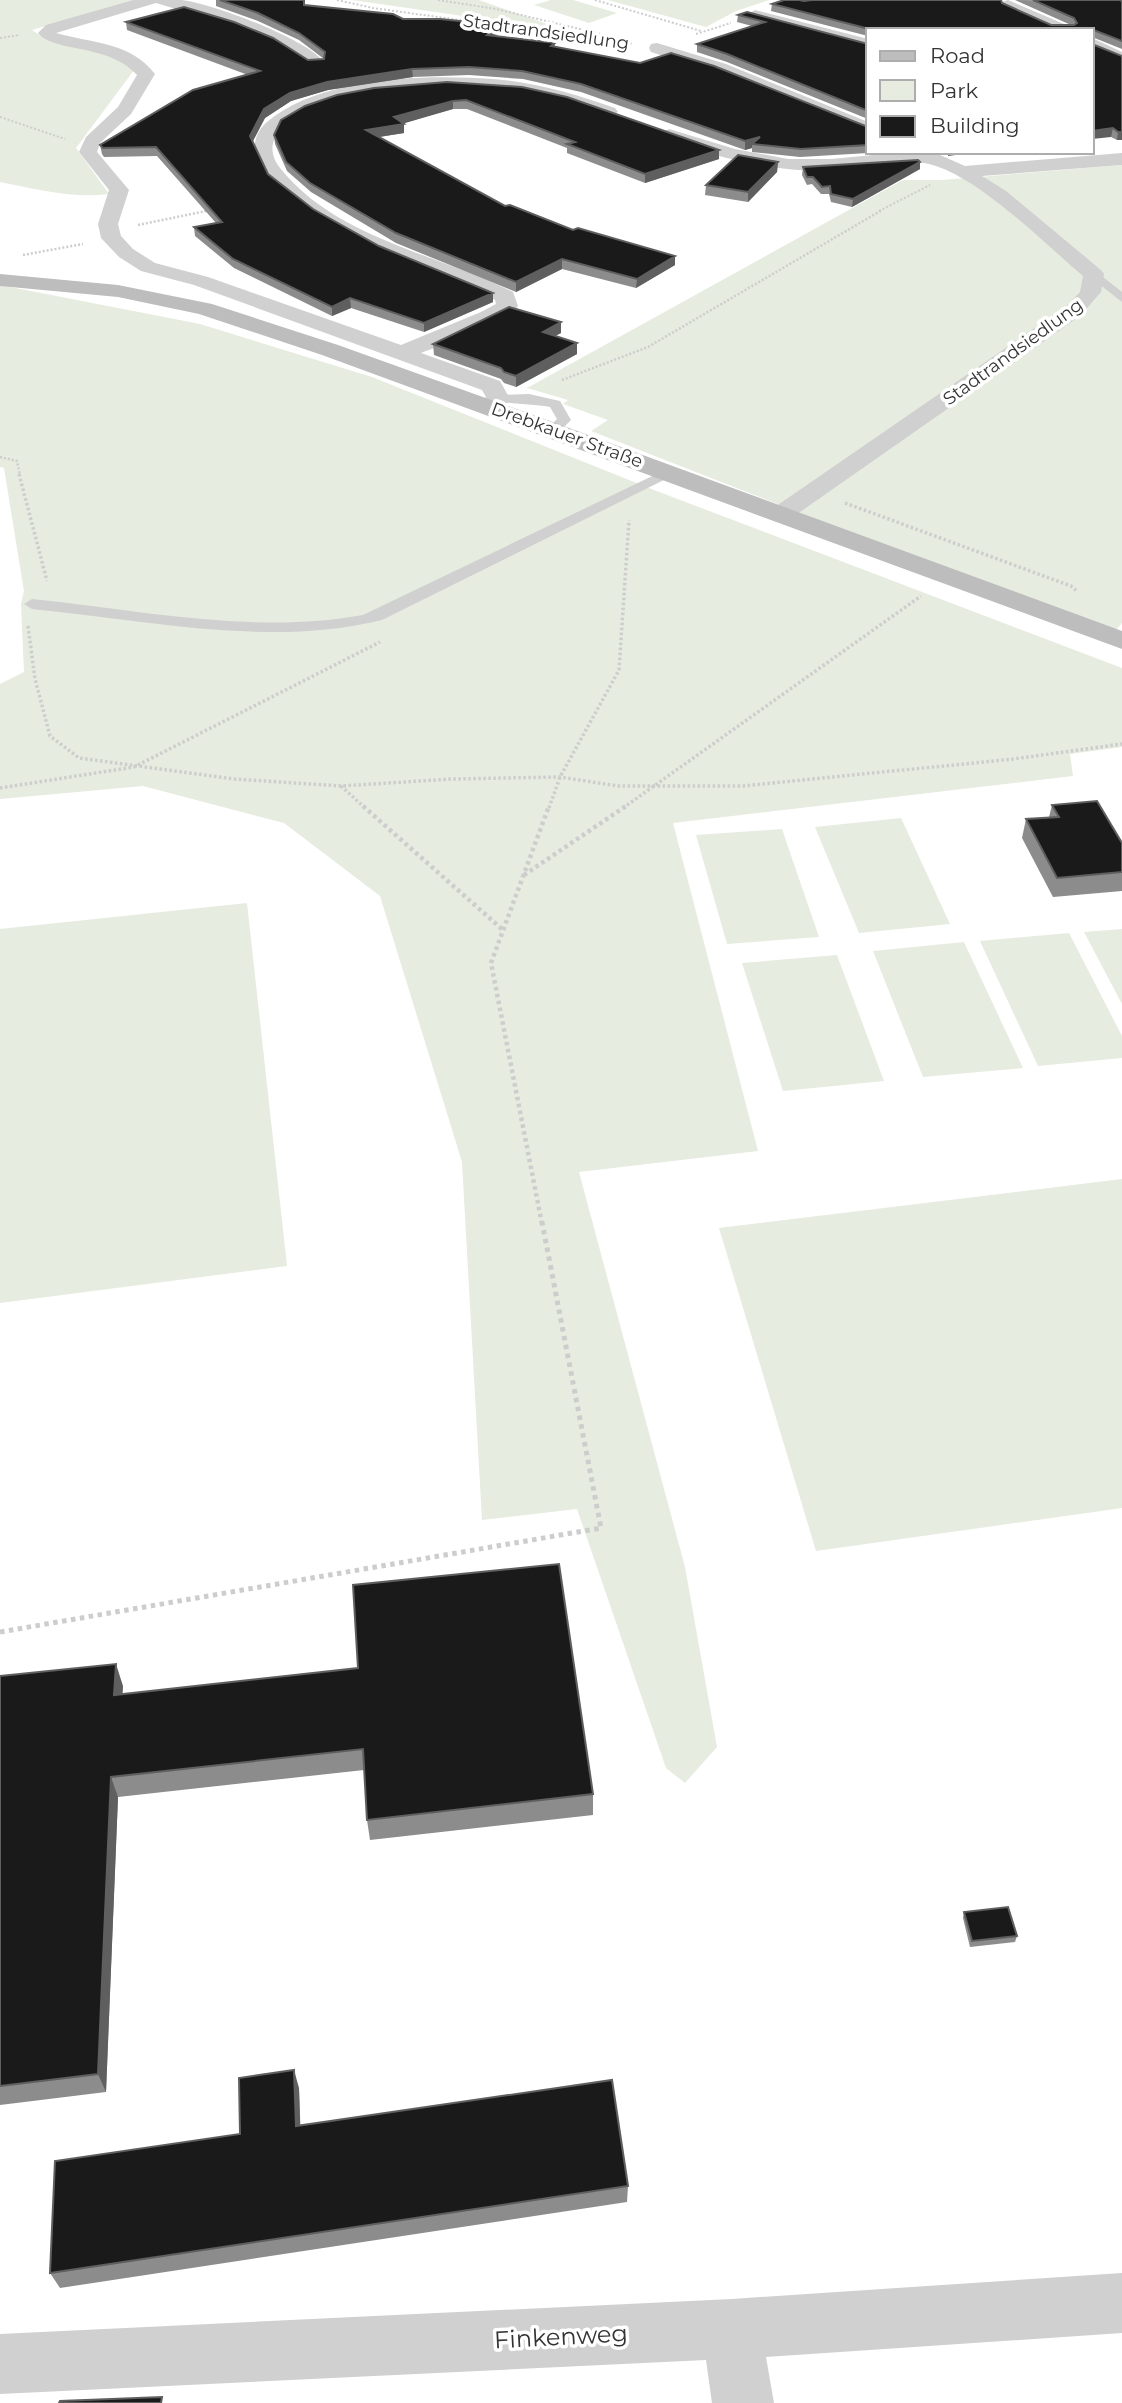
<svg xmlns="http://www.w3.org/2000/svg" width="1122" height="2403" font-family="Montserrat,sans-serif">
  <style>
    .green { fill: #e6ecdf }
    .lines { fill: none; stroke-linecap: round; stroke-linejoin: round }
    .path-far4 { stroke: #cdcdcd; stroke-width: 2; stroke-dasharray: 2 2; stroke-linecap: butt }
    .path-far3 { stroke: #cdcdcd; stroke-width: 2.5; stroke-dasharray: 2 2; stroke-linecap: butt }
    .path-far2 { stroke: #cdcdcd; stroke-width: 3.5; stroke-dasharray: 2.5 2.5; stroke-linecap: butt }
    .path-far1 { stroke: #cdcdcd; stroke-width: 4.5; stroke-dasharray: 3.5 3.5; stroke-linecap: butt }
    .path { stroke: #cdcdcd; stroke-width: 5; stroke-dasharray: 4.5 4.5; stroke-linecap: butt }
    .lane { fill: #d0d0d0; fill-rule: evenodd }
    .street { fill: #d0d0d0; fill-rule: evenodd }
    .secondary { fill: #bdbdbd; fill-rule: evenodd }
    .wall { fill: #8c8c8c }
    .shaded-wall { fill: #5f5f5f }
    .building { fill: #1a1a1a; stroke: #5f5f5f; stroke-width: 2 }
    .labels { text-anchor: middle; stroke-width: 7; stroke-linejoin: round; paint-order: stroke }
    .far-street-label { font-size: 18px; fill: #333; stroke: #fff }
    .near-street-label { font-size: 24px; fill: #333; stroke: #fff }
  </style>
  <rect width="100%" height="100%" fill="#fff"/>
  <!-- green -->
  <g class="green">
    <path d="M 0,0 L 133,0 L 32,30 L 44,38 L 115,53 L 137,66 L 76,148 L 109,194 C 72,199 36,189 0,182 Z"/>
    <path d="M 352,0 L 479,0 L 567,31 Z"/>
    <path d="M 551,0 L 573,0 L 617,13 L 589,23 L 534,5 Z"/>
    <path d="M 608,0 L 769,0 L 736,11 L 706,27 Z"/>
    <path d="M 1122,165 L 1122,623 L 1112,635 L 591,431 L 608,420 L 563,404 L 568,400 L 527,388 L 903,180 L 942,180 Z"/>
    <path d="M 0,285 L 200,324 L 372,377 L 654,490 L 1122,668 L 1122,747 L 1070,754 L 1073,776 L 673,823 L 758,1151 L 579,1172 L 685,1567 L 717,1747 L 685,1783 L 666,1768 L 577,1509 L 482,1520 L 462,1162 L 380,896 L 284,823 L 143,786 L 0,799 L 0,684 L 24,672 L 21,604 L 24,591 L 4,468 L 0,467 Z"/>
    <path d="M 901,818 L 950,924 L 859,933 L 815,827 Z"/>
    <path d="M 782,829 L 819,937 L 727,944 L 696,835 Z"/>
    <path d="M 247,903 L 287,1266 L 0,1303 L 0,929 Z"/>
    <path d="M 1122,929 L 1122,1004 L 1084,932 Z"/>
    <path d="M 1069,933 L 1122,1036 L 1122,1058 L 1038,1066 L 980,941 Z"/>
    <path d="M 964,942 L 1023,1068 L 923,1077 L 873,951 Z"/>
    <path d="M 837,955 L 884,1081 L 783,1091 L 742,963 Z"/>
    <path d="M 1122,1179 L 1122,1508 L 816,1551 L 719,1228 Z"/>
  </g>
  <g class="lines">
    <!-- path-far4 -->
    <g class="path-far4">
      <path d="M 337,0 L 373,8 L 633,44"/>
      <path d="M 438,0 L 496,9 L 626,40"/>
      <path d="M 595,0 L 701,31"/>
      <path d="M 696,34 L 731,23"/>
      <path d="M 0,38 L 20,35"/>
      <path d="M 0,117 L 65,139"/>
      <path d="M 204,211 L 211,210"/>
      <path d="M 879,211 L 930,185"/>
    </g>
    <!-- path-far3 -->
    <g class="path-far3">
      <path d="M 138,225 L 211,210"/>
      <path d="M 23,255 L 83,244"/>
      <path d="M 562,380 L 648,347 L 882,210"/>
      <path d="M 0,457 L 17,461 L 20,476"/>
    </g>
    <!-- path-far2 -->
    <g class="path-far2">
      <path d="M 19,474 L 47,581"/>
      <path d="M 845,503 L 1071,586 L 1078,592"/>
      <path d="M 28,626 L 35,679 L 50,736 L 79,758 L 234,779 L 341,786 L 452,779 L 560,777 L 618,786 L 743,786 L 1013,759 L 1122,744"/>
      <path d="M 341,786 L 365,808"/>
      <path d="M 0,788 L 134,767 L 380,642"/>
      <path d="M 549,808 L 560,777 L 619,670 L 629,520"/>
      <path d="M 623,808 L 921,596"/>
    </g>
    <!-- path-far1 -->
    <g class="path-far1">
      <path d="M 363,806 L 503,930"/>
      <path d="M 524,875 L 626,806"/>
      <path d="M 542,1224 L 491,963 L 549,806"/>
    </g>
    <!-- path -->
    <path class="path" d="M 0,1632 L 601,1528 L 542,1222"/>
    <!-- lane -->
    <g class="lane">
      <path d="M 1094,270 L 1122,292 L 1122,302 L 1090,277 L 1088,274 Z"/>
      <path d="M 529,394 L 560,401 L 571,420 L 558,433 L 548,433 L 546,430 L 557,419 L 550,407 C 536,404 497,404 491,399 L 498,395 Z"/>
      <path d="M 669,468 L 674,469 L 676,472 L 674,475 L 382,620 C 269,648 146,620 32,609 L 24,604 L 32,599 C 140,610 255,635 363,615 Z"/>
    </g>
    <!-- street -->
    <g class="street">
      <path d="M 133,0 C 149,0 166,0 182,0 C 213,4 305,38 324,62 L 322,66 L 310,66 L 275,44 L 236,27 L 156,3 L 56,33 C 91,43 131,42 155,74 L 131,114 L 100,143 L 97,152 L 129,190 L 118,224 L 121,236 L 133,249 L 155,263 L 208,277 L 401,345 L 481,312 L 496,304 L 495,300 C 419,261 320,247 265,174 C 252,157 250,137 267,122 C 320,77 425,74 492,79 C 534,82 575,94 615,108 L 618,112 L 609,117 C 580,110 552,98 522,93 C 461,83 332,84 284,126 C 271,138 268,153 280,168 C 337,239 436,253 513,292 L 518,306 C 503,327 446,343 421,353 L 500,381 L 510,399 C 502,410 492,415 479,412 L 475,407 L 486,397 L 482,390 L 194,285 L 141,271 L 119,257 L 101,238 L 98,224 L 109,190 L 79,152 L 86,137 L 118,107 L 137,75 C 108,43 54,53 38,33 L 46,25 Z"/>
      <path d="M 1008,0 L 1071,27 L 1073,30 L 1051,30 L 1002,8 L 1000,5 L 1002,2 Z"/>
      <path d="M 755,10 L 868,39 L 868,49 L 749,18 L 747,15 Z"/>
      <path d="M 1092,38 L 1122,52 L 1122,64 L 1092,50 Z"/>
      <path d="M 657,43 L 726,64 L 868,122 L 868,133 L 714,72 L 651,52 L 649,48 L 651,44 Z"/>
      <path d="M 669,129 L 735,149 L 788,159 L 831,159 L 894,153 L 933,152 L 965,166 L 1122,153 L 1122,165 L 982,176 L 1006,191 L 1101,270 L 1104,274 L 1101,292 L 1080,316 L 790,519 L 781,522 L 772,519 L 768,514 L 772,509 L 1065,307 L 1080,292 L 1083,276 C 1044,243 978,176 929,164 C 897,157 860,170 828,171 C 770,172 717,157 663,138 L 660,134 Z"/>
      <path d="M 1122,2273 L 1122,2333 L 766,2357 L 774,2403 L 712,2403 L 706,2360 L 0,2394 L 0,2334 L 732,2299 Z"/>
    </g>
    <!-- secondary -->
    <path class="secondary" d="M 0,274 L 118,285 L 212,304 L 338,345 L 561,425 L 1122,631 L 1122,649 L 322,355 L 199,314 L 118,297 L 0,286 Z"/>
  </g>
  <!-- wall -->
  <g class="wall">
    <path d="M 216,0 L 304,0 L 304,5 L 500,32 L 495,36 L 555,43 L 555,47 L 868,127 L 868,152 L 885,152 L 800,157 L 752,152 L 752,148 L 745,150 L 581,92 L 523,79 L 469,75 L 413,77 L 328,90 L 291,101 L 265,118 L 252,142 L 268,174 L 313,209 L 379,246 L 493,302 L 424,332 L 351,308 L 332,316 L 234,268 L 195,236 L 194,227 L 216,223 L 157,156 L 104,157 L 102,154 L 100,145 L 248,75 L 127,30 L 126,22 L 308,60 L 324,59 L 299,40 L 258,21 L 216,6 Z"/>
    <path d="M 1015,0 L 1122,1 L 1122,49 L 1092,37 L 1092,30 L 868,30 L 868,36 L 771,11 L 772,4 L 804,1 L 1001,2 L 1051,25 L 1071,25 Z"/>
    <path d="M 738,15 L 868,44 L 868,119 L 727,62 L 697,52 L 697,44 L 752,26 L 737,22 Z"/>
    <path d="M 1092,44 L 1122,140 L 1117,140 L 1111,137 Z"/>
    <path d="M 447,82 L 719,159 L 645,183 L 567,153 L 567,148 L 467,109 L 453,109 L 403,123 L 404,133 L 379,137 L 505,206 L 573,230 L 675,256 L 675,265 L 636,288 L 562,269 L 516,292 L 396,243 L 311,192 L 287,171 L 275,144 L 274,135 Z"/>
    <path d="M 778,162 L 777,172 L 748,202 L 705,195 L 706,185 Z"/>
    <path d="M 803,167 L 920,169 L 852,207 L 831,202 L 829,194 L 821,194 L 812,184 L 807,185 L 802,175 Z"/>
    <path d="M 561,333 L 555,336 L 577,343 L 577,354 L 516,387 L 504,383 L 501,379 L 434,355 L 433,344 Z"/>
    <path d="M 1052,805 L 1122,843 L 1122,891 L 1053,897 L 1022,838 L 1026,819 L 1049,817 Z"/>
    <path d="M 0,1676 L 123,1686 L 122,1694 L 593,1794 L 593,1815 L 370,1840 L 367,1820 L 364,1770 L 118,1797 L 106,2092 L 0,2105 Z"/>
    <path d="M 964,1912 L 1017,1936 L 1015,1942 L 970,1947 L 963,1918 Z"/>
    <path d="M 299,2088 L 300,2126 L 628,2186 L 627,2202 L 60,2288 L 50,2273 L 240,2134 Z"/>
  </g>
  <!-- shaded-wall -->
  <g class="shaded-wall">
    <path d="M 500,25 L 500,32 L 487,43 L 487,35 Z"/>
    <path d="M 412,69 L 413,77 L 328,90 L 291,101 L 265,118 L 251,145 L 250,136 L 264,109 L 290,93 L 327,82 Z"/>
    <path d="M 453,101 L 453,109 L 395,126 L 394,117 Z"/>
    <path d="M 404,124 L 404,133 L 366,139 L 366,130 Z"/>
    <path d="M 1113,128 L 1111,137 L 1092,139 L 1092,131 Z"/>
    <path d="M 1118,132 L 1122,132 L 1122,140 L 1117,140 Z"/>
    <path d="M 760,137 L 752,144 L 752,148 L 745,150 L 745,141 Z"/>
    <path d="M 719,150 L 719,159 L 645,183 L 645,174 Z"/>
    <path d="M 948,152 L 977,152 L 948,156 Z"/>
    <path d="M 778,162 L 777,172 L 748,202 L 748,192 Z"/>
    <path d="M 920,162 L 920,169 L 852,207 L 853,199 Z"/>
    <path d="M 675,256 L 675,265 L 636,288 L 637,279 Z"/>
    <path d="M 562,259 L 562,269 L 516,292 L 516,282 Z"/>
    <path d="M 493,293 L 493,302 L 424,332 L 424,323 Z"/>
    <path d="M 350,298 L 351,308 L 332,316 L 332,307 Z"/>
    <path d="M 561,322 L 561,333 L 543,342 L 543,332 Z"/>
    <path d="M 577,343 L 577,354 L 516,387 L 516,376 Z"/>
    <path d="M 116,1664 L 123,1686 L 121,1717 L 114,1695 Z"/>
    <path d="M 111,1777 L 118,1797 L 106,2092 L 98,2074 Z"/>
    <path d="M 294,2070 L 299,2088 L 301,2144 L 296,2126 Z"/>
  </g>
  <!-- building -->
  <g class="building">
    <path d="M 220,0 L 304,0 L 304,5 L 393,14 L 403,19 L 440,19 L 500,25 L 487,35 L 555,43 L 551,46 L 640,63 L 671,53 L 714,66 L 868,127 L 868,145 L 801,149 L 752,144 L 760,137 L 745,141 L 581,84 L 522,71 L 469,67 L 412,69 L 327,82 L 290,93 L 264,109 L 250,136 L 268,174 L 313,209 L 379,246 L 493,293 L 424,323 L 350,298 L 332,307 L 233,259 L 194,227 L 222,222 L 156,147 L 103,148 L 100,145 L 193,90 L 260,71 L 126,22 L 184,7 L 234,22 L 273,38 L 308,60 L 324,59 L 325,52 L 299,33 L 258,13 Z"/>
    <path d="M 784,0 L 799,0 L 804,1 L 812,0 L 1001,0 L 1002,3 L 1051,25 L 1074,25 L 1077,23 L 1074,18 L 1033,0 L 1120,0 L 1122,1 L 1122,41 L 1091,29 L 1091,30 L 870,30 L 869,29 L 772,4 Z"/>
    <path d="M 747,12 L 868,44 L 868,111 L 727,54 L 697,44 L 765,22 L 738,15 Z"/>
    <path d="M 1092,44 L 1122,56 L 1122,132 L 1118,132 L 1113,128 L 1092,131 Z"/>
    <path d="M 447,82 L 522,87 L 567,97 L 719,150 L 645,174 L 567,144 L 575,142 L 466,100 L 453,101 L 394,117 L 404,124 L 366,130 L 505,206 L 510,205 L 573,230 L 578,228 L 675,256 L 637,279 L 562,259 L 516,282 L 396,233 L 310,183 L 286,162 L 274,135 L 281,120 L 305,106 L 337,95 L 374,88 Z"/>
    <path d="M 738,155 L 778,162 L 748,192 L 706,185 Z"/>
    <path d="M 918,160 L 920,162 L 853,199 L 831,194 L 830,186 L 822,187 L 813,177 L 807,177 L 803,167 Z"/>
    <path d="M 509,307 L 561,322 L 543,332 L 577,343 L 516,376 L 504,372 L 501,368 L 433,344 Z"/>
    <path d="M 1097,801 L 1122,843 L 1122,872 L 1057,878 L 1026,819 L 1059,817 L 1052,805 Z"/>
    <path d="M 559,1564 L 593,1794 L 367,1820 L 363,1749 L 111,1777 L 98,2074 L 0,2086 L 0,1676 L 116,1664 L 114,1695 L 358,1668 L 353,1585 Z"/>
    <path d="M 1008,1907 L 1017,1936 L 972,1941 L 964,1912 Z"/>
    <path d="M 294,2070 L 296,2126 L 612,2080 L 628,2186 L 50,2273 L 55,2161 L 240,2134 L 239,2078 Z"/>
    <path d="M 162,2397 L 161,2403 L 59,2403 L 60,2401 Z"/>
  </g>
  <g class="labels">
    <!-- far-street labels -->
    <g class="far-street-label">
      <text transform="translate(546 32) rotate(8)" y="6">Stadtrandsiedlung</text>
      <text transform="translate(1013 352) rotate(-36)" y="6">Stadtrandsiedlung</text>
      <text transform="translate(567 435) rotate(20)" y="6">Drebkauer Straße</text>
    </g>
    <!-- near-street labels -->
    <g class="near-street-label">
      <text transform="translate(561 2337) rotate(-3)" y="8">Finkenweg</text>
    </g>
  </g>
  <!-- legend -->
  <rect x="866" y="28" width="228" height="126" fill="#ffffff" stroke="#adadad" stroke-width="2"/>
  <rect x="880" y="51" width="35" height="10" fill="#bdbdbd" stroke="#adadad" stroke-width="2"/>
  <text x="930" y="63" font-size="21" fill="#333333">Road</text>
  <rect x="880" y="80" width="35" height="21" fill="#e6ecdf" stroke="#adadad" stroke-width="2"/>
  <text x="930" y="98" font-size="21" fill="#333333">Park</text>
  <rect x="880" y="116" width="35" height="21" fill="#1a1a1a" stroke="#adadad" stroke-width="2"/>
  <text x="930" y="133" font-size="21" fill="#333333">Building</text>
</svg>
